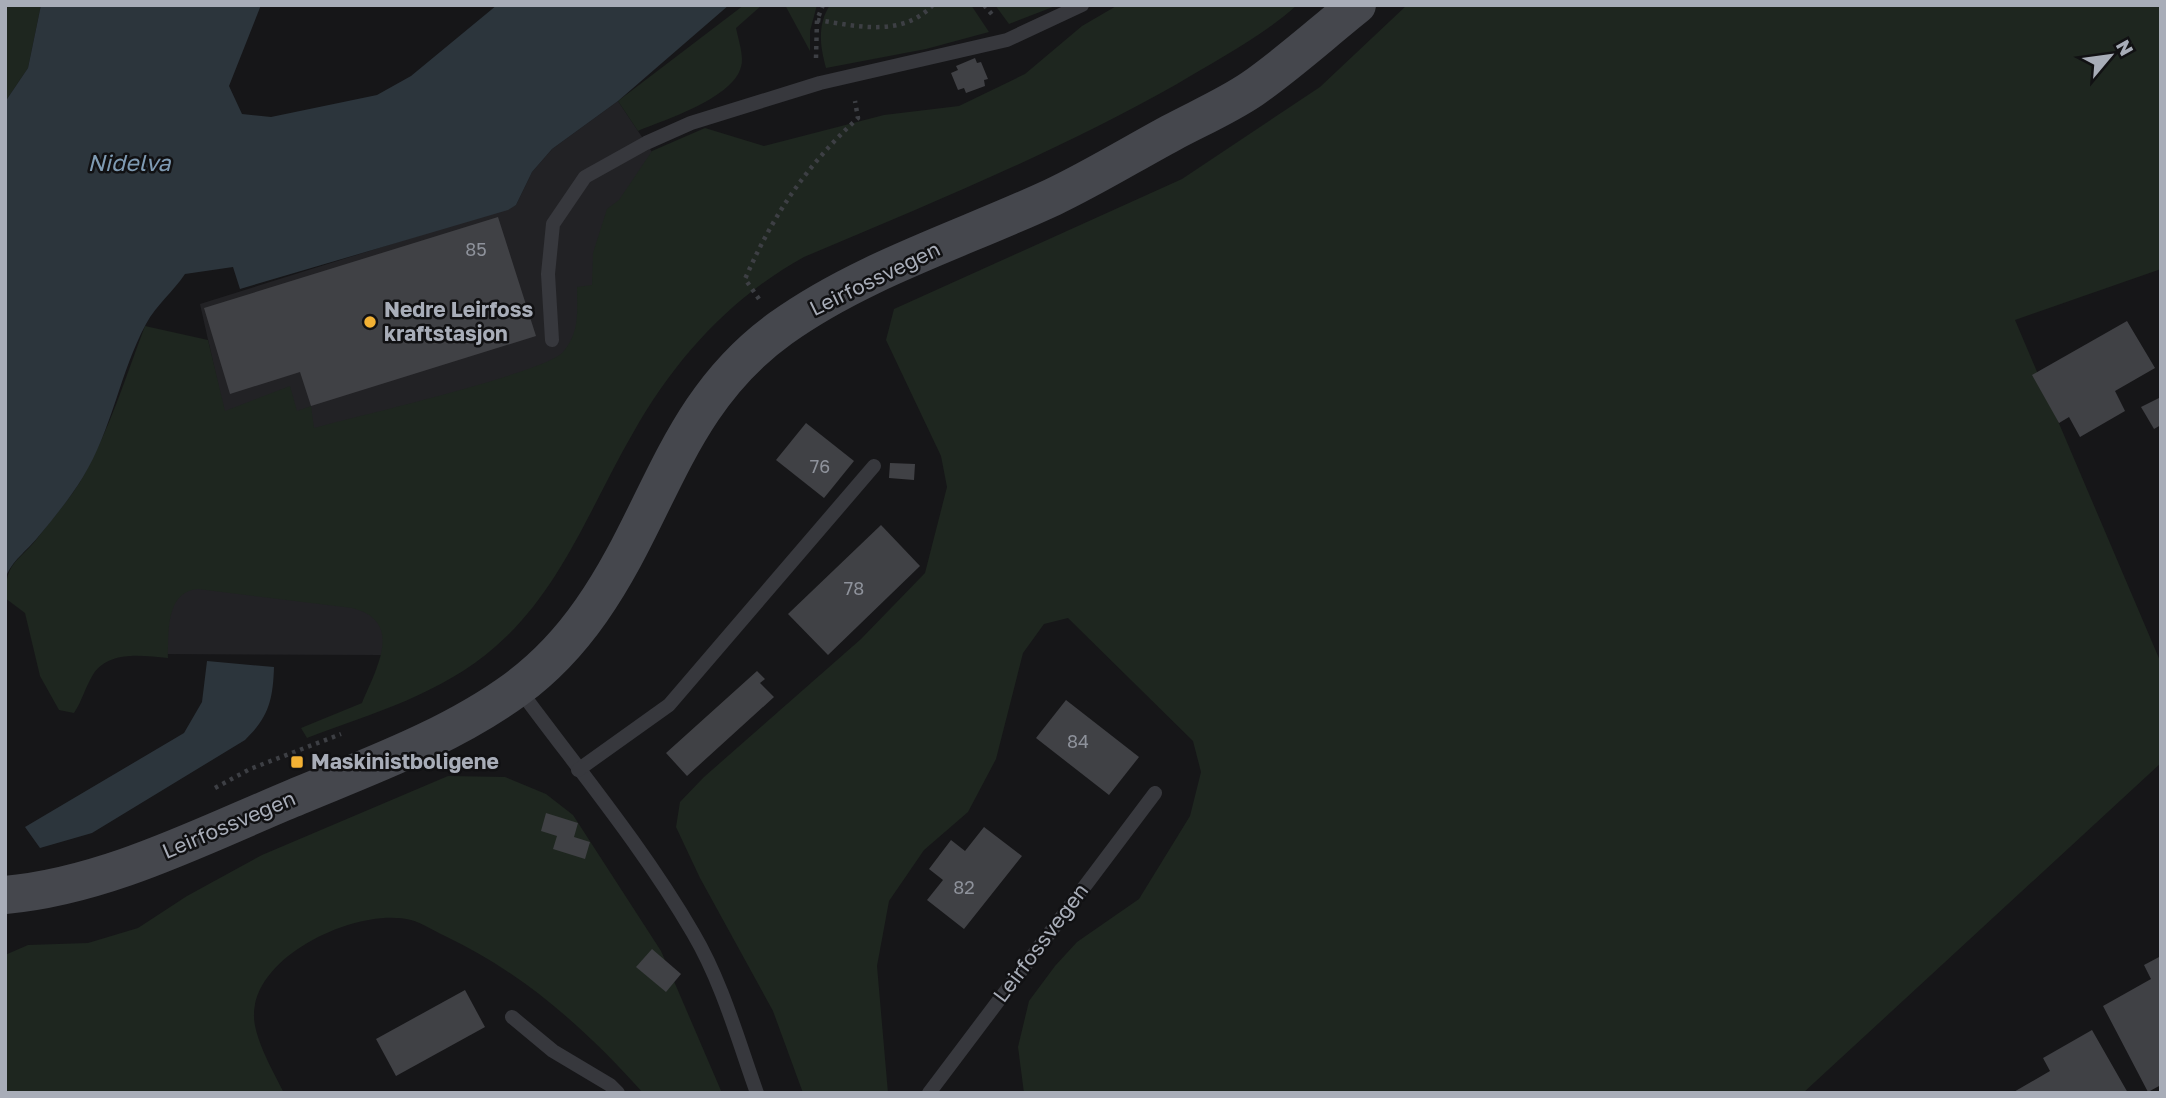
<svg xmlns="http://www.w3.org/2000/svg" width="2166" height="1098" font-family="'Golos Text',sans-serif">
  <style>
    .built { fill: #222225 }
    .green { fill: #1e261f }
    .water { fill: #2c353c }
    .building { fill: #404145 }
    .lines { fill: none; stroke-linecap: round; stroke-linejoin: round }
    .path { stroke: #3d3f44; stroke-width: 4.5; stroke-dasharray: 3.5 5; stroke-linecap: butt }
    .lane { stroke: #37383d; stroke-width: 14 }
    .secondary { stroke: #45474d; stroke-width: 38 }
    .poi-dot { fill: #f2b134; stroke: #111113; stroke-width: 2.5 }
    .labels { text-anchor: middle; stroke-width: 5; stroke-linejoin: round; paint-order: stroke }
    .number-label { font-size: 18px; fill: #8e929b }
    .street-label { font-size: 21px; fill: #a8adb8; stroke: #111113 }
    .poi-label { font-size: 21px; font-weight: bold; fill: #a8adb8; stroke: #111113; text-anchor: start }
    .water-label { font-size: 23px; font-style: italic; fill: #7f9bb3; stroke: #111113 }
  </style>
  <rect width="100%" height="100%" fill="#161618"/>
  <!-- built -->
  <path class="built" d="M 618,101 L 662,167 L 770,196 L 407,646 L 382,655 L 158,654 L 224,411 L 200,304 L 516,205 L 532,172 L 552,149 Z"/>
  <!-- green -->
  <g class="green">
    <path d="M 5,5 L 41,5 L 28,68 L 5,102 Z"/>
    <path d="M 744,5 L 762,5 L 736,28 C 738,38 742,50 742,60 C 742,96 666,119 638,131 L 618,101 Z"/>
    <path d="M 785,5 L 817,5 L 810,31 L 810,51 Z"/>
    <path d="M 830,5 L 971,5 L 989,32 L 926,49 L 826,68 C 820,46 817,25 830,5 Z"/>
    <path d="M 995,5 L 1058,5 L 1009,24 Z"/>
    <path d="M 1118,5 L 1297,5 C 1262,37 1217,60 1177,84 C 1057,152 931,203 804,257 C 730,298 675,359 633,433 C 591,505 561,590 496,646 C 442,694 373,713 307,738 L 301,728 L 362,703 C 376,669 405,621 352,608 L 198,589 C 165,592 169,633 168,658 C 143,656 111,650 94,673 C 86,685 82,701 74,713 L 59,710 L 40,676 L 25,613 L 5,598 C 6,559 19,563 39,536 C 54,516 72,497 84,475 C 110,428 126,376 145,326 L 208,340 L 225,411 L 290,386 L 297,411 L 311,406 L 314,428 C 353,417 545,373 563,352 C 580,332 577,313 577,287 L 592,285 L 593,253 L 607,209 L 619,200 L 652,151 L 705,128 L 764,146 L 884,115 L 959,106 L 1025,74 L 1082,26 Z"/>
    <path d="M 1407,5 L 2161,5 L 2161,269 L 2015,320 L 2161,663 L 2161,763 L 1803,1093 L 1024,1093 L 1018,1047 L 1029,1001 L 1055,966 L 1077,942 L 1139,899 L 1190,816 L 1201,772 L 1193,741 L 1068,618 L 1044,624 L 1023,653 L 996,759 L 968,812 L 924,850 L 889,901 L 877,966 L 888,1093 L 803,1093 L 773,1011 L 700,878 L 676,827 L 680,802 L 704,777 L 861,639 L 925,573 L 947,487 L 941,456 L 886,340 L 894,309 L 1182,179 L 1320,87 Z"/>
    <path d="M 448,776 L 505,777 L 546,794 L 573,815 L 661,951 L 722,1093 L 643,1093 C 586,1029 523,973 445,936 C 434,931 422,923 411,920 C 359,907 255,954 254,1014 C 253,1037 274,1073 284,1093 L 5,1093 L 5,955 L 28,945 L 88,943 L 138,928 L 187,896 L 262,855 Z"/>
  </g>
  <!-- water -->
  <g class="water">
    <path d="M 41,5 L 261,5 L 229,86 L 242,114 L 271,117 L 377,95 L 411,76 L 497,5 L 729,5 L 618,101 L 552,149 L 532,172 L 516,205 L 508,210 L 240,289 L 233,267 L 185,274 C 173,292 157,304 146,324 C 120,372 112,430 83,477 C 70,498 54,518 38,537 C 26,552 12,560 5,579 L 5,102 L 28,68 Z"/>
    <path d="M 207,661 L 274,667 C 273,699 269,717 245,740 L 92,833 L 40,848 L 25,827 L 184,733 L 202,702 Z"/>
  </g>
  <!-- building -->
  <g class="building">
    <path d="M 975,58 L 977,63 L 981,62 L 988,79 L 984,80 L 985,86 L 966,93 L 964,88 L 958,90 L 951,73 L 958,70 L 956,66 Z"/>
    <path d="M 498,217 L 536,336 L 311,406 L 300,372 L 230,394 L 204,308 Z"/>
    <path d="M 2127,321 L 2155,368 L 2115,391 L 2125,411 L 2080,437 L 2069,417 L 2059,423 L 2032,375 Z"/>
    <path d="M 2161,397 L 2161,425 L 2154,429 L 2141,407 Z"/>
    <path d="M 806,423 L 854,461 L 824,498 L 776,460 Z"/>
    <path d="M 890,463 L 915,464 L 914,480 L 889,478 Z"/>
    <path d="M 881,525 L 920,566 L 828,655 L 788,614 Z"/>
    <path d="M 757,671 L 765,679 L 760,683 L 774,697 L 687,776 L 666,753 Z"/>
    <path d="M 1066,700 L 1139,757 L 1109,795 L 1036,738 Z"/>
    <path d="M 546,813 L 578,823 L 574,837 L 590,842 L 585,859 L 553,849 L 557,836 L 541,831 Z"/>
    <path d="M 984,827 L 1022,856 L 964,929 L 927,900 L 943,880 L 929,869 L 951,840 L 965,851 Z"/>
    <path d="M 652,949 L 681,974 L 666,992 L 636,967 Z"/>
    <path d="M 2161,956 L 2161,1085 L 2148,1092 L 2103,1006 L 2151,979 L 2144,965 Z"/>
    <path d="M 465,990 L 485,1027 L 396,1076 L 376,1039 Z"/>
    <path d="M 2092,1030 L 2128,1093 L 2012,1093 L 2050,1071 L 2043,1058 Z"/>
  </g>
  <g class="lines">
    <!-- path -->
    <g class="path">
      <path d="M 984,5 L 995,18"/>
      <path d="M 817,20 C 858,26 901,38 933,5"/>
      <path d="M 816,58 L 817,20 L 823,5"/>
      <path d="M 759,299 L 745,279 C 773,215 806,166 858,118 L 855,101"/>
      <path d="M 215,788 L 250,769 L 341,734"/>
    </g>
    <!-- lane -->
    <g class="lane">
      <path d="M 552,340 L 548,274 L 553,224 L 585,177 L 646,143 L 691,123 L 820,83 L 1007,40 L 1082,5"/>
      <path d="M 519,689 C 578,769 643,847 693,933 C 722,982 738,1040 757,1093"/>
      <path d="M 578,770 L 669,705 L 874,466"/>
      <path d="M 512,1017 L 553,1051 L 610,1085 L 618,1093"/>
      <path d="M 929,1093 L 1155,793"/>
    </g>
    <!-- secondary -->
    <path class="secondary" d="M 5,895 C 105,886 200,837 291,799 C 367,767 449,738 516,689 C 546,667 570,641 591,611 C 660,513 676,403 781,328 C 862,270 963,239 1053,197 C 1093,178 1132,154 1171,133 C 1197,119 1227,106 1252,89 C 1288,64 1322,33 1357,5"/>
  </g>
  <!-- markers -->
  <g class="poi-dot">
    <circle cx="370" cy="322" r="7"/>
    <rect x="290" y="755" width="14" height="14" rx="3.5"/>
  </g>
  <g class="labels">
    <!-- number labels -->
    <g class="number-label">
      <text x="476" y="256">85</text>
      <text x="820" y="473">76</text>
      <text x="854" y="595">78</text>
      <text x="1078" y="748">84</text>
      <text x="964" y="894">82</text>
    </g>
    <!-- street labels -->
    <g class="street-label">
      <text transform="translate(875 279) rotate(-26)" y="7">Leirfossvegen</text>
      <text transform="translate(229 825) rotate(-23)" y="7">Leirfossvegen</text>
      <text transform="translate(1041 943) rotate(-53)" y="7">Leirfossvegen</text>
    </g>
    <!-- poi labels -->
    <g class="poi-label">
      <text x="384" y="317">Nedre Leirfoss<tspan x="384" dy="24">kraftstasjon</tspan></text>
      <text x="311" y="769">Maskinistboligene</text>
    </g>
    <!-- water labels -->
    <g class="water-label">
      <text x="129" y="171">Nidelva</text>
    </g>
  </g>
  <!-- border -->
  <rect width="2166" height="1098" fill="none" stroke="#a8adb8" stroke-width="14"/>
  <!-- north arrow -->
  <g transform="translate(2110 56) rotate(61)" stroke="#111113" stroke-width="5" paint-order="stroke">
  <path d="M0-5L12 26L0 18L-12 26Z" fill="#a8adb8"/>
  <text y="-10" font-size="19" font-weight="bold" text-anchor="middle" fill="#a8adb8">N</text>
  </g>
</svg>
